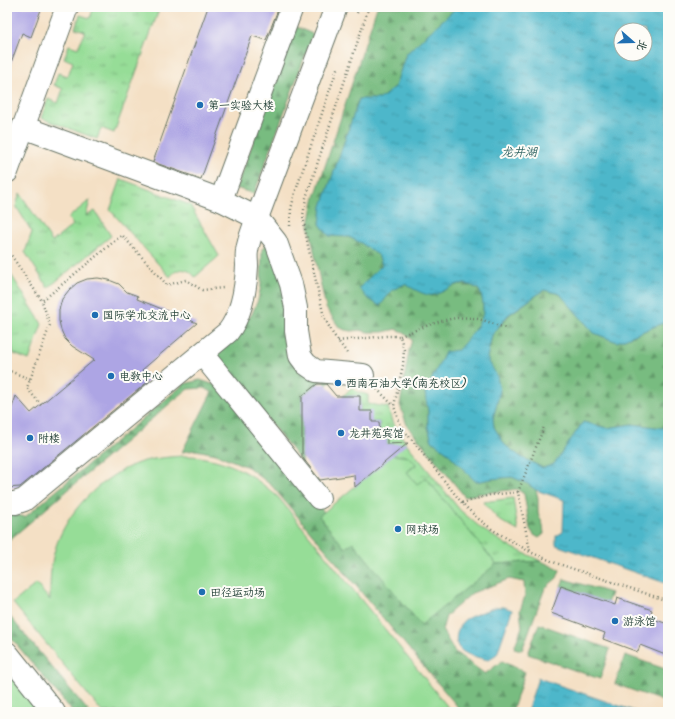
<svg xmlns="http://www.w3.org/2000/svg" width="675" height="719" font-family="Kalam,'LXGW WenKai TC',sans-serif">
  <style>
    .grass { fill: url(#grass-tufts); stroke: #5a8d66 }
    .forest { fill: url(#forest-firs); stroke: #4c7c5a }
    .pitch { fill: #96dd97; stroke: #5a8d66 }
    .water { fill: url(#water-ripples); stroke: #367a7f; fill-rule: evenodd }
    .building { fill: #ada5e4 }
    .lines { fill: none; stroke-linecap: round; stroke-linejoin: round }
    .minor-casing { stroke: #6a7667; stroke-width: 24 }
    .path { stroke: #6a7667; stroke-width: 2.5; stroke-dasharray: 1 3; stroke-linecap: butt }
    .minor { stroke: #fff; stroke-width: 22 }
    .poi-dot { fill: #1f6fb2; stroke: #fdfcf7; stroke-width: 1.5 }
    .labels { text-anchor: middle; stroke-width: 4; stroke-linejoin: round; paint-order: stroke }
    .poi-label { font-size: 11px; fill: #1f3d34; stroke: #fdfcf7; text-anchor: start }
    .water-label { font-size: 12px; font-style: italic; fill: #2d6261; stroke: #fdfcf7 }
  </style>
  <defs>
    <pattern id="grass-tufts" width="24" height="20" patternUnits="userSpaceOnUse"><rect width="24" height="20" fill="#96dd97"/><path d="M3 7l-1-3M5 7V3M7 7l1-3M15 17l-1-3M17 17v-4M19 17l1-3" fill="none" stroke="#7ab47c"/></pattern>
    <pattern id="forest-firs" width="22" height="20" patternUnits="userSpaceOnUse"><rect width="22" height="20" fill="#78bc80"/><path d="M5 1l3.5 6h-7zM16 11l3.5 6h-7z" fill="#629a6a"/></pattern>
    <pattern id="water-ripples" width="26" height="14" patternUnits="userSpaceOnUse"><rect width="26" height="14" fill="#4db7ca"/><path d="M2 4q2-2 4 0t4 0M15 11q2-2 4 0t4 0" fill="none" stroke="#3f96a5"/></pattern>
  </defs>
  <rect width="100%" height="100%" fill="#fdfcf7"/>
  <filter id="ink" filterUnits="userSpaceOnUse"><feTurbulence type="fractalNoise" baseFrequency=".025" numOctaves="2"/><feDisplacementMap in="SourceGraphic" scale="8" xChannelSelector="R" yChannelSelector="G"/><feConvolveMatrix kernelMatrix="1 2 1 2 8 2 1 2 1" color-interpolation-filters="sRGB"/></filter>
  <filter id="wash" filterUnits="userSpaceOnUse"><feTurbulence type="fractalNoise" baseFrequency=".012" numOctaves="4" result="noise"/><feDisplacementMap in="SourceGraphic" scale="16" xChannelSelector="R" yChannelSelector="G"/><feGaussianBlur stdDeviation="0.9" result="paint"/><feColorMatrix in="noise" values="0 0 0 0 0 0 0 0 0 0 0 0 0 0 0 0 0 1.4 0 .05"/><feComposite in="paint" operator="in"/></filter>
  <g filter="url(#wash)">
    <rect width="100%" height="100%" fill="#f4e0c5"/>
    <!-- grass -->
    <g class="grass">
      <path d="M 94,7 L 160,7 L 114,133 L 101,128 L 97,139 L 41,118 L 48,99 L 58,103 L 63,89 L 54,85 L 58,73 L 68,76 L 73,62 L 64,58 L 69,45 L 78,48 L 85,31 L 75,28 L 80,15 L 90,18 Z"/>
      <path d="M 121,179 L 190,205 L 219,256 L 195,277 C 188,267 177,267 170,277 L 110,210 Z"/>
      <path d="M 20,193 L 52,242 L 73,225 L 68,218 L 90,200 L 86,216 L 95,211 L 111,236 L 48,288 L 25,252 L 32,232 L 16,206 Z"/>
      <path d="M 7,268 L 42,324 L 29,360 L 14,354 L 12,347 L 7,346 Z"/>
      <path d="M 352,387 L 357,392 L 368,395 L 368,404 L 388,407 L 392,422 L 407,444 L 460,510 L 482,529 L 507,545 L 541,561 L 496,564 L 426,478 L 417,485 L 407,472 L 416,465 L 410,457 L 393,455 L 394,444 L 387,444 L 387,433 L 380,433 L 379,422 L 372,422 L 360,411 L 360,396 L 343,396 Z"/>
      <path d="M 513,498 L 518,531 L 499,520 L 483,502 Z"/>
    </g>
    <!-- forest -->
    <g class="forest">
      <path d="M 377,7 L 457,7 L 406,54 L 395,87 L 380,99 L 359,99 L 322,206 L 320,224 L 329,236 L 349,237 L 361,243 L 378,255 L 382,265 L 379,306 L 392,290 L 405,284 L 429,295 L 442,292 L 449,287 L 460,284 L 472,286 L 479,290 L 483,301 L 483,316 L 471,335 L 425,393 L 428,411 L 428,427 L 432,441 L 447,452 L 476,482 L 491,479 L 512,477 L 528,484 L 536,490 L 538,498 L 538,513 L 543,525 L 544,534 L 539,538 L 534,535 L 530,529 L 524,494 L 517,489 L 477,494 L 465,497 L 407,425 L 400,405 L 409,350 L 412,340 L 403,332 L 396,329 L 383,332 L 368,332 L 360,330 L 352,331 L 345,330 L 339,327 L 326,308 L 321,286 L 309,225 L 314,200 Z"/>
      <path d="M 296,27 L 313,34 L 254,194 L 236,188 Z"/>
      <path d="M 269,244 L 285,279 L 293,355 L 332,380 L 327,385 L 322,380 L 302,396 L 302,463 L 217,355 L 237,334 L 252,314 L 258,300 L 261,286 L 262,249 L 265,245 Z"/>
      <path d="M 544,290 L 560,294 L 594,333 L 617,342 L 668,321 L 668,427 L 663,428 L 632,424 L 607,428 L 583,422 L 554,465 L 543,468 L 521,457 L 505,445 L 494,427 L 493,419 L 500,391 L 487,358 L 492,335 L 509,315 Z"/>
      <path d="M 200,380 L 212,384 L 225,389 L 324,512 L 319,516 L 345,548 L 353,542 L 421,625 L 496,564 L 541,561 L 560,570 L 557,578 L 545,588 L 522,650 L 514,648 L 522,627 L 520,611 L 525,596 L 524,582 L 509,579 L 472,593 L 446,616 L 442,630 L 455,652 L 485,674 L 502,661 L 525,672 L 512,712 L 460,712 L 457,706 L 272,486 L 248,467 L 216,454 L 196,450 L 182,452 L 212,392 L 204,388 L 188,389 L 174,400 L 8,541 L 7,541 L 7,515 L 13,514 L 25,517 L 184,384 Z"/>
      <path d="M 564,579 L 611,593 L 607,603 L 561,586 Z"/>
      <path d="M 7,613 L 89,712 L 73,712 L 7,633 Z"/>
      <path d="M 539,624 L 610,649 L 600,679 L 528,654 Z"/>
      <path d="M 625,655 L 668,670 L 668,703 L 615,684 Z"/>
    </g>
    <!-- pitch -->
    <g class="pitch">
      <path d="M 393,455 L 410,457 L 416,464 L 407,472 L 417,484 L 426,478 L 496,564 L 421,625 L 353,542 L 345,548 L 319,516 Z"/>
      <path d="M 183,456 C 190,456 198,456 205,458 C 235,463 255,477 278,497 L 452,712 L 102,712 L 13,603 L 36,584 L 50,600 C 50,585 50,572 53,557 C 62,515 100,476 141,462 C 154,458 169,457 183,456 Z"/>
      <path d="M 7,667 L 44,712 L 7,712 Z"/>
    </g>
    <!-- water -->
    <g class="water">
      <path d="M 457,7 L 668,7 L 668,321 L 617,342 L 594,333 L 560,294 L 544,290 L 508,315 L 492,335 L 487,358 L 497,376 L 500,391 L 493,419 L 494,427 L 505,445 L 521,457 L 543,468 L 554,464 L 583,422 L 607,428 L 632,424 L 663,428 L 668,427 L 668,584 L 556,545 L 556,536 L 563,532 L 564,500 L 536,490 L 528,484 L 512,477 L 491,479 L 476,482 L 447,452 L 432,441 L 428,427 L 428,411 L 425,393 L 445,352 L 458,350 C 466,341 478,327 482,317 C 484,312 483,295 479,290 C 476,286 464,283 459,284 C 449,286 438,297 428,295 C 420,293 412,288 405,284 L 392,290 L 380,306 L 367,298 L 359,288 L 382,265 L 378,255 L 361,243 L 349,237 L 329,236 L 320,224 L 322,206 L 359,99 L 380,99 L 395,87 L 406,54 ZM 621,30 L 645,30 L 645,54 L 621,54 Z"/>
      <path d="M 496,607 L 504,607 L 512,610 L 497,654 L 488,660 C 474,656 452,654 457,634 C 458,628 461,622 466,619 C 475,614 486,611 496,607 Z"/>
      <path d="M 538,678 L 637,712 L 527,712 Z"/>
    </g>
    <g id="blocks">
      <!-- building -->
      <g class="building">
        <path d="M 7,7 L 42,7 L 31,37 L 22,33 L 9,68 L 7,68 Z"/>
        <path d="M 208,7 L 279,7 L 266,40 L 252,36 L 201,179 L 153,162 Z"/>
        <path d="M 98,278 L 109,280 L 119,284 L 127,292 L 138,296 L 137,299 L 197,323 L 142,370 L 150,380 L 20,487 L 7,488 L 7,421 L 16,396 L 31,413 L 94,360 L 72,346 L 65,339 L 61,330 L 59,321 L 59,310 L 62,299 L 69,290 L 77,283 L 87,279 Z"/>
        <path d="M 317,384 L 326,384 L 336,396 L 360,396 L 360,411 L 372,411 L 372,422 L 379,422 L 380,433 L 387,433 L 387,444 L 408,443 L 355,487 L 354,475 L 320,480 L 302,457 L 302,396 Z"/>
        <path d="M 561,586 L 615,605 L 617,598 L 652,610 L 650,618 L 668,624 L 668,656 L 640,645 L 638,652 L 603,639 L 605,633 L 551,613 Z"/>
      </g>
    </g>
  </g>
  <g filter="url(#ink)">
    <use href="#blocks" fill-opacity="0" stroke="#6a7667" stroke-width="1"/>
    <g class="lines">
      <defs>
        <g id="minor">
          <path d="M 23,127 L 221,200 L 257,218 L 276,242 L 291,284 L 296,308 L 296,331 L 300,356 L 306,364 L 316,371 L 363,375"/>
          <path d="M 7,172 L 67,7"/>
          <path d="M 221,200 L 292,7"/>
          <path d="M 202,354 L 319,498"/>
          <path d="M 7,503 L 15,503 L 24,500 L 228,332 C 242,314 246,288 247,266 C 247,261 246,256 247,251 C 248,241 254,227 257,218 L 336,7"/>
          <path d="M 7,653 L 54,712"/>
        </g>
      </defs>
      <!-- minor casing -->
      <use href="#minor" class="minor-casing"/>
      <!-- path -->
      <g class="path">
        <path d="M 357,13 L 360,7"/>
        <path d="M 290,226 L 291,209 L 295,193 L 338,66"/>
        <path d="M 7,249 L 42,301 L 122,235 L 167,285 L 186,280 L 202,290 L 224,288"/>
        <path d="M 400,336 C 425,327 452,313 478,319 C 487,321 496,325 505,328"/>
        <path d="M 338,341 L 386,336 L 400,336 L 404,350 L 403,365 L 394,406 L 398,419 L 404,430 L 462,503 L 476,517 L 493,530 L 530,552 L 556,563 L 668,601"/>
        <path d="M 347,353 L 333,334 L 324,317 L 308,246 L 303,216 L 306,198 L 369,7"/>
        <path d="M 7,370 L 30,379"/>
        <path d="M 377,389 L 394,406"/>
        <path d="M 41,405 L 27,388 L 50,325 L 42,301"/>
        <path d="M 518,492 L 544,427"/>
        <path d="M 462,503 L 490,495 L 518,492 L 530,551"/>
      </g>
      <!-- minor -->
      <use href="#minor" class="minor"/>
    </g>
  </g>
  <!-- markers -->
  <g class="poi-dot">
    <circle cx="200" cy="105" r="4"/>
    <circle cx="95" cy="315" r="4"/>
    <circle cx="111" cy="376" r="4"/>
    <circle cx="338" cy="383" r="4"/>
    <circle cx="341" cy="433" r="4"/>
    <circle cx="30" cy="438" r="4"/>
    <circle cx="398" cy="529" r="4"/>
    <circle cx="202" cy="592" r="4"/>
    <circle cx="615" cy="621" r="4"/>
  </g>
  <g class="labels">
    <!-- poi labels -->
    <g class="poi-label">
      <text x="208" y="109">第一实验大楼</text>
      <text x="103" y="319">国际学术交流中心</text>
      <text x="119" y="380">电教中心</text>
      <text x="346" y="387">西南石油大学(南充校区)</text>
      <text x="349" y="437">龙井苑宾馆</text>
      <text x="38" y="442">附楼</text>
      <text x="406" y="533">网球场</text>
      <text x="210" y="596">田径运动场</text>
      <text x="623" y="625">游泳馆</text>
    </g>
    <!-- water labels -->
    <g class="water-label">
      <text x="519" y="156">龙井湖</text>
    </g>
  </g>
  <!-- margin -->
  <rect width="675" height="719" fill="none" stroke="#fdfcf7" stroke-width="24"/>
  <!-- north arrow -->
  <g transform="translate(633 42) rotate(110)"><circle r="19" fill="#fdfcf7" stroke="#a4b0a9"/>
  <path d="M0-3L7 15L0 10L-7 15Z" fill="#1f6fb2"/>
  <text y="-6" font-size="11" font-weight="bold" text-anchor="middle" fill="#1f3d34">北</text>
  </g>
</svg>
